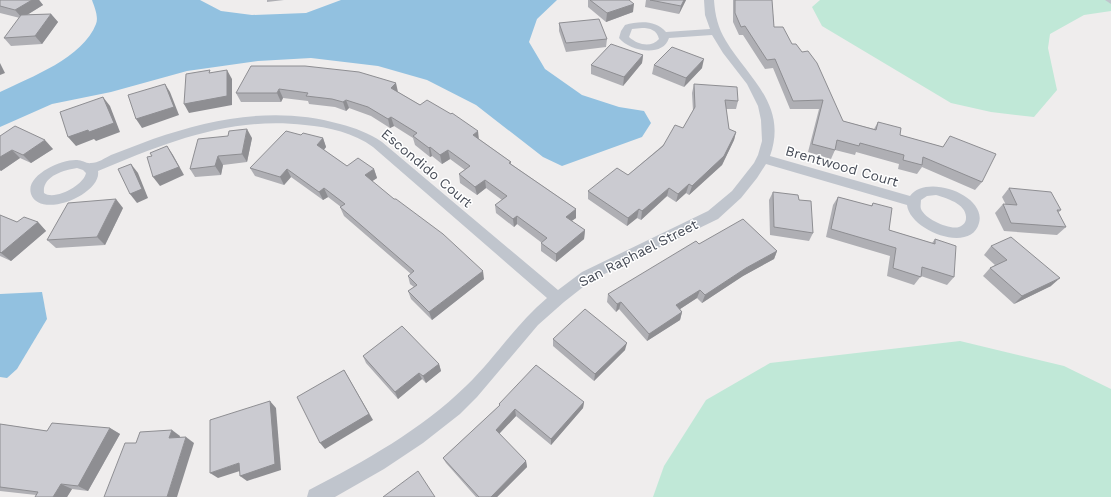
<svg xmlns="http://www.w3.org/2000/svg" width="1111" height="497" font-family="'Work Sans',sans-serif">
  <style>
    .green { fill: #c0e8d7 }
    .water { fill: #92c1e0 }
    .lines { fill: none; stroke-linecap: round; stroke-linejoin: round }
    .street { fill: #c0c5cd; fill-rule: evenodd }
    .wall { fill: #afafb4 }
    .shaded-wall { fill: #8e8e92 }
    .building { fill: #cbcbd1; stroke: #8e8e92 }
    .labels { text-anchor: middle; stroke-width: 3; stroke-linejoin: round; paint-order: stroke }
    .street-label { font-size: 14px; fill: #484d58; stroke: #fff }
  </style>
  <rect width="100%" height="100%" fill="#efeded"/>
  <!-- green -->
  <g class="green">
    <path d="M 820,0 L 1111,0 L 1111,11 L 1084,15 L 1050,34 L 1048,48 L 1057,90 L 1034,117 L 991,112 L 951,103 L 822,26 L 812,7 Z"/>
    <path d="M 960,341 L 1064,366 L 1111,389 L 1111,497 L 653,497 L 664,466 L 706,400 L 770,363 Z"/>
  </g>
  <!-- water -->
  <g class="water">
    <path d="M 92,0 L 200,0 L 221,11 L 252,15 L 306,13 L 341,0 L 557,0 L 537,19 L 529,42 L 545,69 L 582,95 L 619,107 L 644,111 L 651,123 L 642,137 L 562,166 L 543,157 L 476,105 L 427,80 L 378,66 L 311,58 L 258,61 L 187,71 L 111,92 L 52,104 L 0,127 L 0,92 C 31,77 83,58 96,24 C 99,17 94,6 92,0 Z"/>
    <path d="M 42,292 L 47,319 L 17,369 L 7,378 L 0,377 L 0,294 Z"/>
  </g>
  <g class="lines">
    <!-- street -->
    <g class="street">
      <path d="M 704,0 L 714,0 C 715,15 718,28 726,41 C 749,79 788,105 770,156 L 910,196 C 926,173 987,195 979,223 C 971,254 910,231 907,205 L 766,164 L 757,178 L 741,198 L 718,219 L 592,280 L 564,302 L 538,325 L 477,397 L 460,414 L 423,443 L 384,469 L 335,497 L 307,497 L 309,490 C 365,461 421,430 466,386 C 495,358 516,324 547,298 L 373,147 C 354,133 329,127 305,125 C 231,116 165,143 98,171 C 102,194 40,220 31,194 C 25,175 62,159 77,160 C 82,160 87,164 91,163 C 98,163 105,158 111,155 C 125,150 139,144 153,139 C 214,118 277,106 340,124 C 355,128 369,133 382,142 L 558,290 L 582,272 L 708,211 L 732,191 L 754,163 L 758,155 L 762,141 L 761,120 L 758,106 L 747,84 L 723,53 L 712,35 L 669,38 C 663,58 629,51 619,38 L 621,31 L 625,25 C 639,21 656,20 666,32 L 710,29 L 705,15 ZM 642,28 C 650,28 657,30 659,39 C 651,48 638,45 629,37 L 632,29 ZM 77,168 L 83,170 L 86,173 C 84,185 55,201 44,193 C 42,176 64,170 77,168 ZM 936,195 C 946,198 967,204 966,218 C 966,222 964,225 959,227 C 949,230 925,219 921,209 C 920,206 921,203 921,200 L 927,196 Z"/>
      <path d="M 1105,0 L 1111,0 L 1111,4 Z"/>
    </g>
  </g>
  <!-- wall -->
  <g class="wall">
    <path d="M 0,0 L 39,0 L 43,5 L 27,15 L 51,14 L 58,22 L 42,44 L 11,46 L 4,38 L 20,18 L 0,13 Z"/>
    <path d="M 267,0 L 284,0 L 267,2 Z"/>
    <path d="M 588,0 L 629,0 L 633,12 L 606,22 L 588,7 Z"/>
    <path d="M 646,0 L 686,0 L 679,14 L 645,7 Z"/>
    <path d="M 733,0 L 772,0 L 774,27 L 792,44 L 843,121 L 874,129 L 878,122 L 900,135 L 943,147 L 950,136 L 982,182 L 975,190 L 922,167 L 917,174 L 898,169 L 899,164 L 856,152 L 855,155 L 835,150 L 831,159 L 808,152 L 819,109 L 790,109 L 773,68 L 765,69 L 743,35 L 739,35 L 733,22 Z"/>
    <path d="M 559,23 L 607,39 L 606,47 L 566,52 L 559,31 Z"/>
    <path d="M 643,55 L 642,63 L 623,86 L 591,74 L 591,65 Z"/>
    <path d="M 654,65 L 702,68 L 684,87 L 652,74 Z"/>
    <path d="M 359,72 L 398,92 L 479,139 L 511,162 L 511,164 L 576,209 L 576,218 L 571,221 L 585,230 L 584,239 L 556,262 L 541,251 L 541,243 L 542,243 L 517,224 L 514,227 L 496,213 L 495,205 L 502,200 L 486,188 L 477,195 L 460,183 L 459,174 L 465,170 L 450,159 L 442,164 L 432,156 L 430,157 L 415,145 L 413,138 L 394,126 L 390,128 L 371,116 L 349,108 L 346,111 L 335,107 L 309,104 L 308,101 L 283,98 L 281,102 L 241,102 L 236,93 Z"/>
    <path d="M 694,84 L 738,101 L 736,109 L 726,109 L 729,129 L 736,132 L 734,140 L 722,165 L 689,195 L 686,193 L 676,202 L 667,196 L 641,220 L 637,218 L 627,226 L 588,199 L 588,191 L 628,175 L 683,128 L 693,111 L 692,93 Z"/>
    <path d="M 301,135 L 323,138 L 326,147 L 324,150 L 347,166 L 374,169 L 377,178 L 372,181 L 484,279 L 432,320 L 411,299 L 408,291 L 414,287 L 410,284 L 408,276 L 411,274 L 344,216 L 340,207 L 341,207 L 328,197 L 323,200 L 291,177 L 284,185 L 255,176 L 250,168 Z"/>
    <path d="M 0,136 L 53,149 L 31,163 L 20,158 L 1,171 L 0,170 Z"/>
    <path d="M 252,138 L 247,162 L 223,165 L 221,175 L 195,177 L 190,169 Z"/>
    <path d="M 1009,188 L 1061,210 L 1058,213 L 1066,227 L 1057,235 L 1004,231 L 995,213 L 1003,204 L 1006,205 L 1002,197 Z"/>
    <path d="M 773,192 L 799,200 L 813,233 L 809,241 L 770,235 L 769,200 Z"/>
    <path d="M 838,197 L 871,206 L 873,203 L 889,230 L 932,243 L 935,239 L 954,277 L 947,285 L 921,276 L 914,285 L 887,276 L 890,256 L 826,237 L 833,205 Z"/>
    <path d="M 123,208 L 105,245 L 56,248 L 47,240 Z"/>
    <path d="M 0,215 L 17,222 L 38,222 L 46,231 L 11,261 L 0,256 Z"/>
    <path d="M 699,244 L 777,251 L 774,259 L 743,276 L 702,303 L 697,298 L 680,309 L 682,312 L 680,320 L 647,341 L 619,309 L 616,312 L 607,302 L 608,294 Z"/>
    <path d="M 991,246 L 1051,286 L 1014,304 L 983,276 L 990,268 L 995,265 L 984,255 Z"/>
    <path d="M 553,339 L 625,350 L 594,381 L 553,346 Z"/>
    <path d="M 363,356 L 439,364 L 441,371 L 426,383 L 422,379 L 398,399 L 366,363 Z"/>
    <path d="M 584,402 L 583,408 L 551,445 L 516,416 L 499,434 L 526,461 L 527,467 L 497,497 L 476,497 L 446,463 L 443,458 L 499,406 L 499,404 Z"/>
    <path d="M 0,424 L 47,431 L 110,428 L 120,434 L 88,491 L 72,489 L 67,497 L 35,497 L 36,495 L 0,491 Z"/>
  </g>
  <!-- shaded-wall -->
  <g class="shaded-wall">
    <path d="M 32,0 L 39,0 L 43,5 L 22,18 L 15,10 Z"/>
    <path d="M 684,0 L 686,0 L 679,14 L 681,6 Z"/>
    <path d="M 634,4 L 633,12 L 606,22 L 607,13 Z"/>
    <path d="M 51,14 L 58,22 L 42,44 L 35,36 Z"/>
    <path d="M 643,55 L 642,63 L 623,86 L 624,77 Z"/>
    <path d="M 704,59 L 702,68 L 684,87 L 686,78 Z"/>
    <path d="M 0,63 L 5,73 L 0,75 Z"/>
    <path d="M 227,70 L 232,79 L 232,105 L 189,113 L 184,104 Z"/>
    <path d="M 396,83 L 398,92 L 393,97 L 391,88 Z"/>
    <path d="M 165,84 L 170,92 L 179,115 L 142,128 L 136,119 Z"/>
    <path d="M 279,89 L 283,98 L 281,102 L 277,93 Z"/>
    <path d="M 103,97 L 110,106 L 120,132 L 96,141 L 94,139 L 76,146 L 68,137 Z"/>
    <path d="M 346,100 L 349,108 L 346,111 L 343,102 Z"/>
    <path d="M 391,117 L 394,126 L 390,128 L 388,119 Z"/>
    <path d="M 247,129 L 252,138 L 247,162 L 242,154 Z"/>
    <path d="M 478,131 L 479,140 L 473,135 Z"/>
    <path d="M 736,132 L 734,140 L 722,165 L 689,195 L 692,186 Z"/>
    <path d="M 323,138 L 326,147 L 321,153 L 317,145 Z"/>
    <path d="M 45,140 L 53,149 L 31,163 L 23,155 Z"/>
    <path d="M 167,146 L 173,155 L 184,175 L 160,186 L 153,177 Z"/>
    <path d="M 430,147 L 432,156 L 430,157 L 429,148 Z"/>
    <path d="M 12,150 L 20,158 L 1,171 L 0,170 L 0,157 Z"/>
    <path d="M 448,150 L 450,159 L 442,164 L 440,155 Z"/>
    <path d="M 218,156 L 223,165 L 221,175 L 215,166 Z"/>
    <path d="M 131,164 L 138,173 L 148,198 L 137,203 L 130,194 Z"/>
    <path d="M 287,169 L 291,177 L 284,185 L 280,177 Z"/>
    <path d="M 374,169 L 377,178 L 368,184 L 365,175 Z"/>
    <path d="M 485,180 L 486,188 L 477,195 L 475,187 Z"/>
    <path d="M 689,184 L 686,193 L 676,202 L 678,194 Z"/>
    <path d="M 324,188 L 328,197 L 323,200 L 319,192 Z"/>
    <path d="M 669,188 L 667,196 L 641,220 L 642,211 Z"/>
    <path d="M 116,199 L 123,208 L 105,245 L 97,237 Z"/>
    <path d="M 576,209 L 576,218 L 566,225 L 566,217 Z"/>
    <path d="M 639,209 L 637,218 L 627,226 L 628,218 Z"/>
    <path d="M 517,216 L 517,224 L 514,227 L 513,219 Z"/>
    <path d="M 38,222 L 46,231 L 11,261 L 1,253 Z"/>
    <path d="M 585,230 L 584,239 L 556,262 L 556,254 Z"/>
    <path d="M 777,251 L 774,259 L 743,276 L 702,303 L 705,295 L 746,268 Z"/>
    <path d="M 483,271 L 484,279 L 432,320 L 429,312 Z"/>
    <path d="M 1060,278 L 1051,286 L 1014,304 L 1022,296 Z"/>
    <path d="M 700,290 L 697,298 L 674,313 L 676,305 Z"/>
    <path d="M 621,302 L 619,309 L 616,312 L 617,304 Z"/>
    <path d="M 682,312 L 680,320 L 647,341 L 649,334 Z"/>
    <path d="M 627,343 L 625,350 L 594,381 L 595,374 Z"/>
    <path d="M 439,364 L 441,371 L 426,383 L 423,376 Z"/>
    <path d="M 344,370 L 373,420 L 325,449 L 320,443 Z"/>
    <path d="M 419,373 L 422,379 L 398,399 L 395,392 Z"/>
    <path d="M 270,401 L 276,408 L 281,470 L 247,481 L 240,476 Z"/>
    <path d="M 584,402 L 583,408 L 551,445 L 551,439 Z"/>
    <path d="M 515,409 L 516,416 L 497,436 L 496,430 Z"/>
    <path d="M 110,428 L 120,434 L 88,491 L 78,486 Z"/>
    <path d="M 172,430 L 180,436 L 178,444 L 169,438 Z"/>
    <path d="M 186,437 L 194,443 L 177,497 L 167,497 Z"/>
    <path d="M 526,461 L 527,467 L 497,497 L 491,497 Z"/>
    <path d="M 239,463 L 246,469 L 218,478 L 210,473 Z"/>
    <path d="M 61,484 L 72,489 L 67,497 L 53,497 Z"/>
  </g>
  <!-- building -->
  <g class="building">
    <path d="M 0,0 L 32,0 L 15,10 L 0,6 Z"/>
    <path d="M 590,0 L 629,0 L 634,4 L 607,13 Z"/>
    <path d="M 650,0 L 684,0 L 681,6 Z"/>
    <path d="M 735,0 L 772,0 L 774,27 L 783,27 L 792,44 L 796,44 L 802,52 L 808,51 L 817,63 L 843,121 L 876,130 L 878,122 L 901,128 L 900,135 L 943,147 L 950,136 L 996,154 L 982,182 L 923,157 L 922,165 L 903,160 L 904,155 L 860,143 L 859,146 L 837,140 L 835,150 L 812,144 L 823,100 L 793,101 L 775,59 L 767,60 L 745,26 L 741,27 L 735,13 Z"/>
    <path d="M 51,14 L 35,36 L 4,38 L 21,15 Z"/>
    <path d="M 599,19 L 607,39 L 566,43 L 559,23 Z"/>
    <path d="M 611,44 L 643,55 L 624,77 L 591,65 Z"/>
    <path d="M 672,47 L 704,59 L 686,78 L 654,65 Z"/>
    <path d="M 251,66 L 305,66 L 359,72 L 396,83 L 391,88 L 420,105 L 427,100 L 451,114 L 452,113 L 478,131 L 473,135 L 511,162 L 509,163 L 576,209 L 566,217 L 585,230 L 556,254 L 541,243 L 547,238 L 517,216 L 513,219 L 495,205 L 507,196 L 485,180 L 475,187 L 459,174 L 470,166 L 448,150 L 440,155 L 430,147 L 429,148 L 413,136 L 417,133 L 391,117 L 388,119 L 368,107 L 346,100 L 343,102 L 332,99 L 306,96 L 308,93 L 279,89 L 277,93 L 236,93 Z"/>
    <path d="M 210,70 L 209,73 L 227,70 L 227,96 L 184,104 L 186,74 Z"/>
    <path d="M 165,84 L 174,107 L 136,119 L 128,95 Z"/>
    <path d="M 694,84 L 737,87 L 738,101 L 725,100 L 729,129 L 736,132 L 724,156 L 692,186 L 689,184 L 678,194 L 669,188 L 642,211 L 639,209 L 628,218 L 588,191 L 617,168 L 628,175 L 663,146 L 675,125 L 683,128 L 695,107 Z"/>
    <path d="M 103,97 L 114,123 L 89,132 L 88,130 L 68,137 L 60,112 Z"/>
    <path d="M 15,126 L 45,140 L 23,155 L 12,150 L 0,157 L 0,136 Z"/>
    <path d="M 247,129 L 242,154 L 218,156 L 215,166 L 190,169 L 198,139 L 228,136 L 229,131 Z"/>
    <path d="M 286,131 L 301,135 L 303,133 L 323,138 L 317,145 L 347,166 L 358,158 L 374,169 L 365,175 L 394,199 L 396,199 L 443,234 L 483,271 L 429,312 L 408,291 L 417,285 L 408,276 L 414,271 L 340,207 L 345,204 L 324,188 L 319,192 L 287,169 L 280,177 L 250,168 Z"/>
    <path d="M 167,146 L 179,167 L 153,177 L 147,157 L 152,156 L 150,153 Z"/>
    <path d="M 131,164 L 142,189 L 130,194 L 118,169 Z"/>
    <path d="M 1009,188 L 1051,192 L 1061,210 L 1057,210 L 1066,227 L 1011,223 L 1003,204 L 1017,205 Z"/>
    <path d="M 773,192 L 798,195 L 799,200 L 811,201 L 813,233 L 774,227 Z"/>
    <path d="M 838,197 L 872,206 L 873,203 L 892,208 L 889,230 L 935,244 L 935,239 L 956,246 L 954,277 L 922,267 L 921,277 L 893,268 L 896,248 L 831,229 Z"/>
    <path d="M 116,199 L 97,237 L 47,240 L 68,203 Z"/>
    <path d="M 0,215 L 17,222 L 24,217 L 38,222 L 1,253 L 0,252 Z"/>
    <path d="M 743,219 L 777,251 L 746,268 L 705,295 L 700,290 L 676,305 L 682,312 L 649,334 L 621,302 L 617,304 L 608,294 L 696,241 L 699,244 Z"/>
    <path d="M 1011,237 L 1060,278 L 1022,296 L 990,268 L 1007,260 L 991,246 Z"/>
    <path d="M 585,309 L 627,343 L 595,374 L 553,339 Z"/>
    <path d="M 402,326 L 439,364 L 423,376 L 419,373 L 395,392 L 363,356 Z"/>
    <path d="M 536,365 L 584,402 L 551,439 L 515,409 L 496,430 L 526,461 L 491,497 L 479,497 L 443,458 L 500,405 L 499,404 Z"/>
    <path d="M 344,370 L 369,414 L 320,443 L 297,397 Z"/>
    <path d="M 270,401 L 275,464 L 240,476 L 239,463 L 210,473 L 210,420 Z"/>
    <path d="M 52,423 L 110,428 L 78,486 L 61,484 L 53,497 L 35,497 L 38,492 L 0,487 L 0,424 L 47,431 Z"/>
    <path d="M 172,430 L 169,438 L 186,437 L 167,497 L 104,497 L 125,443 L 136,443 L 140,432 Z"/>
    <path d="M 418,471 L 435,497 L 383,497 Z"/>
  </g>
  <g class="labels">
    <!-- street labels -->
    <g class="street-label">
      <text transform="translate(842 166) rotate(16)" y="5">Brentwood Court</text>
      <text transform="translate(427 168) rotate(40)" y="5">Escondido Court</text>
      <text transform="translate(638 253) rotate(-27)" y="5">San Raphael Street</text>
    </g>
  </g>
</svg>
